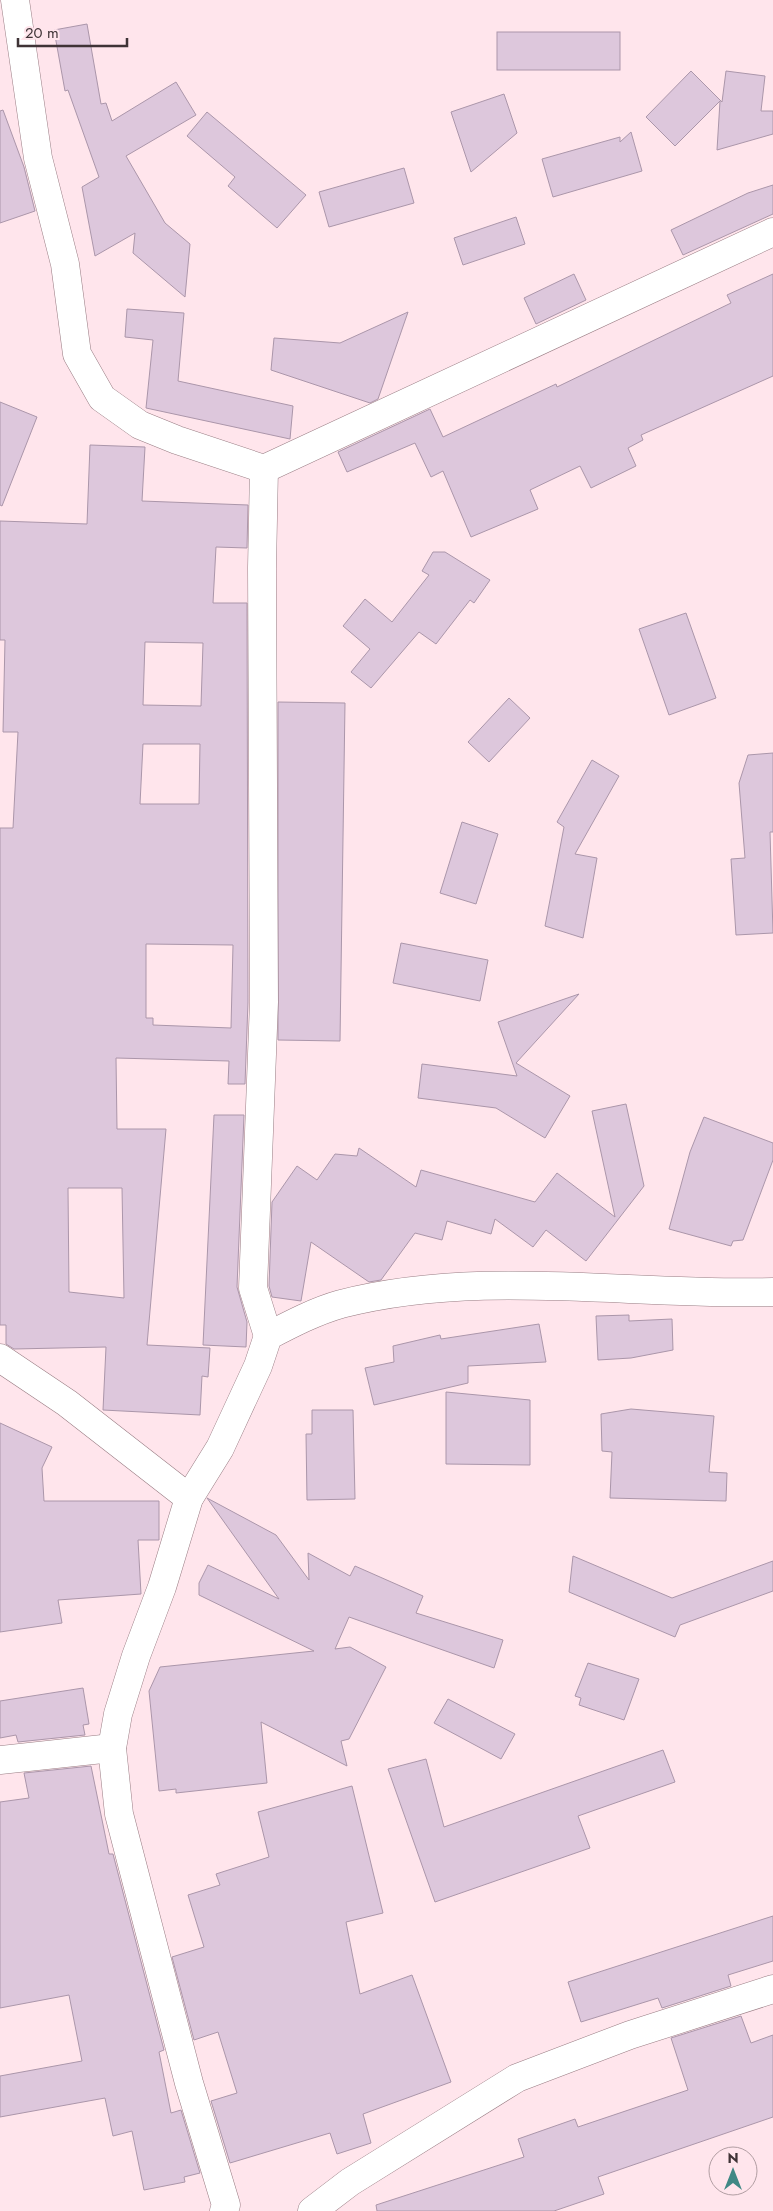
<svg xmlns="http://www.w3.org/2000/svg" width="773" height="2211" font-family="Jost,sans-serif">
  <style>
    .building { fill: #ddc7dc; stroke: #ab96aa; fill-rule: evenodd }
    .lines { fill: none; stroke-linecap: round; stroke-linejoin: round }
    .street-casing { stroke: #997d84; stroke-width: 29 }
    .street { stroke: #fff; stroke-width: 28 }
  </style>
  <rect width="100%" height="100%" fill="#ffe5ec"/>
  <!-- building -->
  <g class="building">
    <path d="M 87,24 L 101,104 L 106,103 L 112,121 L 176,82 L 196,115 L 126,156 L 165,223 L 190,244 L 185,297 L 133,253 L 135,233 L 95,256 L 82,187 L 99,177 L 68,90 L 65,91 L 54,30 Z"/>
    <rect x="497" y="32" width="123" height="38"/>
    <path d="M 691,71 L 722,102 L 726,71 L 765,76 L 761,111 L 773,111 L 773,134 L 717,150 L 720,101 L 675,146 L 646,117 Z"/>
    <path d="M 504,94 L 517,133 L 471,172 L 451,112 Z"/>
    <path d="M 3,110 L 24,167 L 35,211 L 0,223 L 0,111 Z"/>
    <path d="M 207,112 L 306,195 L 277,228 L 228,186 L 235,177 L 187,136 Z"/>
    <path d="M 631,132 L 642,171 L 553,197 L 542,159 L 620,137 L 620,142 Z"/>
    <path d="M 404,168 L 414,203 L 329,227 L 319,192 Z"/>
    <path d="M 773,185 L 773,214 L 683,255 L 671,230 L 748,193 Z"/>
    <path d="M 516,217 L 525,244 L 463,265 L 454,238 Z"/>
    <path d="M 574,274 L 586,300 L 536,324 L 524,298 Z"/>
    <path d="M 773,274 L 773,376 L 641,435 L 643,440 L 628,448 L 636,466 L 591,488 L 580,466 L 530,490 L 538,509 L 471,537 L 443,471 L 431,477 L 415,443 L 347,472 L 338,452 L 430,409 L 443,437 L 556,384 L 557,387 L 731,303 L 727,295 Z"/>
    <path d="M 127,309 L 184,313 L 178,381 L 293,406 L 290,439 L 146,408 L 153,340 L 125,337 Z"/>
    <path d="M 408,312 L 378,399 L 370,403 L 271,370 L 274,338 L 340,343 Z"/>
    <path d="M 0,402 L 37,417 L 2,506 L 0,505 Z"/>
    <path d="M 90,445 L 145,447 L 142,501 L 248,505 L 247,548 L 216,547 L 213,603 L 247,603 L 248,1002 L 245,1084 L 228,1084 L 229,1061 L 116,1058 L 117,1129 L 166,1129 L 147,1345 L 210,1348 L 208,1377 L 202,1376 L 200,1415 L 103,1410 L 106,1347 L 14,1349 L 6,1344 L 6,1325 L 0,1325 L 0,828 L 13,828 L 18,732 L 3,732 L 5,640 L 0,640 L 0,521 L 87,524 ZM 145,642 L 203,643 L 201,706 L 143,705 ZM 143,744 L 200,744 L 199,804 L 140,804 ZM 146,944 L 233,945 L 231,1028 L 153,1025 L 153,1018 L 146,1018 ZM 68,1188 L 122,1188 L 124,1298 L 69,1292 Z"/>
    <path d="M 433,552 L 445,552 L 490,580 L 474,603 L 470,600 L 436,644 L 419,632 L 371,688 L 351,672 L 370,649 L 343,626 L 365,599 L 392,622 L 429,575 L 422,571 Z"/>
    <path d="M 686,613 L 716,698 L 669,715 L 639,629 Z"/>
    <path d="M 509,698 L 530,718 L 489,762 L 468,742 Z"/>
    <path d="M 278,702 L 345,703 L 340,1041 L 278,1040 Z"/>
    <path d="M 773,753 L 773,832 L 770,832 L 773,933 L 736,935 L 731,859 L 745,858 L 739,783 L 748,755 Z"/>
    <path d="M 592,760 L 619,776 L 575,854 L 597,858 L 583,938 L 545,926 L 564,827 L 557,822 Z"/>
    <path d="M 462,822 L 498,834 L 476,904 L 440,893 Z"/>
    <path d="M 401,943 L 488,960 L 480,1001 L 393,983 Z"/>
    <path d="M 579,994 L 516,1063 L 570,1096 L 545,1138 L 496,1108 L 418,1098 L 422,1064 L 517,1076 L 498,1022 Z"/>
    <path d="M 626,1104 L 644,1186 L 586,1261 L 546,1230 L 533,1247 L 495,1219 L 491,1234 L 447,1221 L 442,1240 L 415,1233 L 381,1280 L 369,1282 L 311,1242 L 301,1301 L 272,1297 L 269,1286 L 272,1202 L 297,1166 L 317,1180 L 335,1154 L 357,1156 L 359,1148 L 416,1187 L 421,1170 L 535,1202 L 557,1173 L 615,1217 L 592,1111 Z"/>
    <path d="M 214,1115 L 244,1115 L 237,1287 L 247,1322 L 246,1347 L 203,1345 Z"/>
    <path d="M 704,1117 L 773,1143 L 773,1160 L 743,1240 L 733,1241 L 731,1246 L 669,1229 L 690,1152 Z"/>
    <path d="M 629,1315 L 629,1321 L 672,1319 L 673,1350 L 631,1358 L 598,1360 L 596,1316 Z"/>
    <path d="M 539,1324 L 546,1362 L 468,1366 L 468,1383 L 374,1405 L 365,1368 L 394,1362 L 393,1346 L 440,1335 L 441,1339 Z"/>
    <path d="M 446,1392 L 530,1400 L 530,1465 L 446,1464 Z"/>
    <path d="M 631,1409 L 714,1416 L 709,1472 L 727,1473 L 726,1501 L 610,1498 L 612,1452 L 602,1451 L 601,1414 Z"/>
    <path d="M 312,1410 L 353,1410 L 355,1499 L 307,1500 L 306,1434 L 312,1434 Z"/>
    <path d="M 0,1423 L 52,1447 L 42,1468 L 44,1501 L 159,1501 L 159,1540 L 138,1540 L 141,1594 L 58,1600 L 62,1623 L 0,1632 Z"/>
    <path d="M 207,1498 L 276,1535 L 309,1580 L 308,1553 L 350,1576 L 355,1566 L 423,1596 L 416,1613 L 503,1640 L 494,1668 L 349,1617 L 335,1649 L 350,1647 L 386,1667 L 349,1739 L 341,1741 L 347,1766 L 261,1722 L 267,1783 L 176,1793 L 176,1789 L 159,1791 L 149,1691 L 160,1667 L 314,1651 L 199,1595 L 199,1583 L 208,1565 L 279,1599 Z"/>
    <path d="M 573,1556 L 672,1598 L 773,1561 L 773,1591 L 680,1625 L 675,1637 L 569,1592 Z"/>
    <path d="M 588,1663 L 639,1679 L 624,1720 L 579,1705 L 581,1698 L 575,1696 Z"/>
    <path d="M 83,1688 L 89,1724 L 83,1725 L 85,1735 L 18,1742 L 16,1735 L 0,1738 L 0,1701 Z"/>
    <path d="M 448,1699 L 515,1734 L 501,1759 L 434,1723 Z"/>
    <path d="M 663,1750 L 675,1782 L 578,1816 L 590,1848 L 435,1902 L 388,1769 L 426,1759 L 444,1827 Z"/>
    <path d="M 91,1766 L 109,1854 L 113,1854 L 164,2050 L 159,2052 L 171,2113 L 181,2110 L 200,2173 L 184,2177 L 185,2182 L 144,2190 L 132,2131 L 113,2136 L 105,2098 L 0,2117 L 0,2076 L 82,2061 L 69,1995 L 0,2008 L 0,1802 L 29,1798 L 24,1773 Z"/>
    <path d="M 352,1786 L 383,1913 L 346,1922 L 360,1994 L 412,1975 L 451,2082 L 363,2114 L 371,2143 L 337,2154 L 330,2133 L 230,2163 L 211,2101 L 237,2093 L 218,2032 L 194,2040 L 172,1957 L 204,1947 L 188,1895 L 220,1885 L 216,1874 L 269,1857 L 258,1812 Z"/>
    <path d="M 773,1916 L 773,1961 L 728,1975 L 731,1986 L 662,2008 L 658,1998 L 581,2022 L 568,1982 Z"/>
    <path d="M 741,2016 L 751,2043 L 773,2035 L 773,2117 L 598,2177 L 604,2194 L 554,2211 L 377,2211 L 376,2205 L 524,2157 L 518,2139 L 575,2119 L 578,2127 L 688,2090 L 671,2038 Z"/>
  </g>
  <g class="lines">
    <defs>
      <g id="street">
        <path d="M 15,0 L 38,158 L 65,264 L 77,354 L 102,398 L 140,425 L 177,440 L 264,469 L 773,232"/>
        <path d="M 264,469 L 262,568 L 264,1002 L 253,1288 L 268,1336"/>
        <path d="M 0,1358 L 67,1403 L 189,1498"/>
        <path d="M 0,1760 L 112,1748"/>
        <path d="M 224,2211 L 226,2205 L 189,2083 L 119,1814 L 112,1748 L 118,1714 L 136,1656 L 162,1587 L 189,1498 L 220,1448 L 258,1366 L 268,1336 C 291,1324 316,1311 341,1304 C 482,1268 630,1296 773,1292"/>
        <path d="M 312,2211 L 350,2182 L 517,2078 L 630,2035 L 773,1989"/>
      </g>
    </defs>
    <!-- street casing -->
    <use href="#street" class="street-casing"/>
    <!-- street -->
    <use href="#street" class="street"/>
  </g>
  <!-- north arrow -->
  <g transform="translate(733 2171)"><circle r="24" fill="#ffe5ec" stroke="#b29ea3"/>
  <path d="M0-4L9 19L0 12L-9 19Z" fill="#408885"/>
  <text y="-8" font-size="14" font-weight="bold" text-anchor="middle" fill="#3f3336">N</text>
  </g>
  <!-- scale -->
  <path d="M18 38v8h109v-8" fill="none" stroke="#3f3336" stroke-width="2.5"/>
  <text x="25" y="38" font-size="15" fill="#3f3336" stroke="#ffe5ec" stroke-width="4" paint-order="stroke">20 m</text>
</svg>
